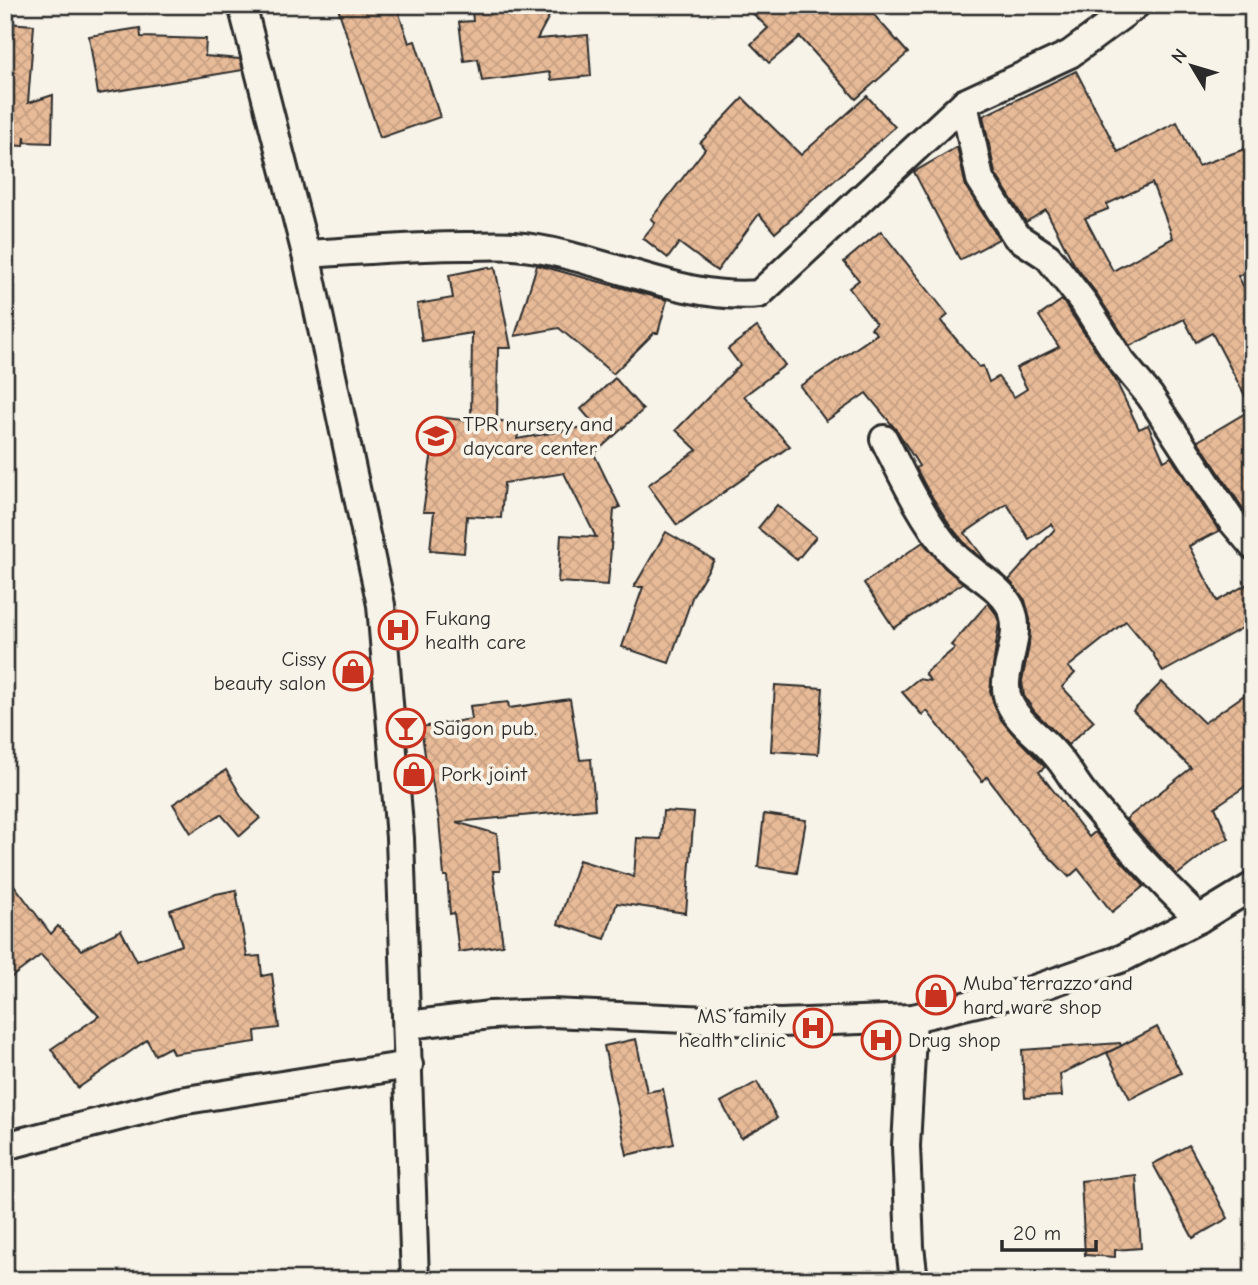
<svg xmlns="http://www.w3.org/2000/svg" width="1258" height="1285" font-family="'Comic Neue',sans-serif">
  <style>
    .building { fill: url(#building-cross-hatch); stroke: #2b2b2b; stroke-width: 2; fill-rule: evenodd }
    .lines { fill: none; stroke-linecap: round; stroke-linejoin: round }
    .street-casing { stroke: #2b2b2b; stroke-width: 32 }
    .street { stroke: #f7f3e8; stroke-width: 26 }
    .labels { text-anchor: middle; stroke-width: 7; stroke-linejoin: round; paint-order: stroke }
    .poi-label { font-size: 21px; fill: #2b2b2b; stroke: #f7f3e8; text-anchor: start }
  </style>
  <defs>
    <pattern id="building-cross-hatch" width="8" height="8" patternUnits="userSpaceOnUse" patternTransform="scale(1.75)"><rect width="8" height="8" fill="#e8bb98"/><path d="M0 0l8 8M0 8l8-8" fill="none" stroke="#c7a183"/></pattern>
  </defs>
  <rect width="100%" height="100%" fill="#f7f3e8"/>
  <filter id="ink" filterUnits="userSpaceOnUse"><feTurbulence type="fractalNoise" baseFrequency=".0143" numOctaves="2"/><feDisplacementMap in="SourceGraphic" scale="14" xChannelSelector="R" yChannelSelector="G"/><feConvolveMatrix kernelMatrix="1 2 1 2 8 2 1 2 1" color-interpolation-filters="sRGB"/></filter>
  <g filter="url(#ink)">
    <!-- building -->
    <g class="building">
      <path d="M 337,5 L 396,5 L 409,43 L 415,41 L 440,117 L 380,138 Z"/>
      <path d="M 518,5 L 555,5 L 537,39 L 588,35 L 591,76 L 551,80 L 550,72 L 482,81 L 478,59 L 464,61 L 459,22 L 473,21 L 472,11 Z"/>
      <path d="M 744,5 L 865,5 L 908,53 L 856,99 L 800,37 L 769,63 L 751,44 L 768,28 Z"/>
      <path d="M 7,23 L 34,25 L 28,103 L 53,95 L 52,143 L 25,142 L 25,136 L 24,146 L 5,145 Z"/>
      <path d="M 140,28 L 141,37 L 206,39 L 205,56 L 240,59 L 243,70 L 98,94 L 89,36 Z"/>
      <path d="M 1076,71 L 1118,152 L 1177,122 L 1198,166 L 1253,146 L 1253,270 L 1238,276 L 1253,304 L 1253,513 L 1248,516 L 1198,441 L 1252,409 L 1212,333 L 1196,342 L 1184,319 L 1130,346 L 1097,294 L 1074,264 L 1046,210 L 1026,222 L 995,173 L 983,116 ZM 1152,183 L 1173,238 L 1113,271 L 1085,218 L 1108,209 L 1107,204 Z"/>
      <path d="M 867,96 L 895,127 L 775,233 L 759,214 L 717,271 L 679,243 L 668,258 L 643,238 L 655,223 L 651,219 L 705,149 L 700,143 L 743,98 L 801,155 Z"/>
      <path d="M 957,147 L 966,187 L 999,239 L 960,260 L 914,172 Z"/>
      <path d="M 881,231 L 948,315 L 941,321 L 979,367 L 983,366 L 989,382 L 998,377 L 1014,397 L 1027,389 L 1016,368 L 1059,347 L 1039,316 L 1062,300 L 1115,379 L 1139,429 L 1148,425 L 1164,461 L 1171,457 L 1219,531 L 1189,546 L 1217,601 L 1253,581 L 1253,622 L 1163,672 L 1152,652 L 1126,621 L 1068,667 L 1075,673 L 1062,687 L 1094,721 L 1068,745 L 1035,712 L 1024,696 L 1022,681 L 1029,646 L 1030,619 L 1025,600 L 1009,580 L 1055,529 L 1051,524 L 1029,539 L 1007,504 L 965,533 L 987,562 L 967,546 L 952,528 L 927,489 L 916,468 L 919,466 L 898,432 L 866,393 L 826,421 L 800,386 L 877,334 L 871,328 L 876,324 L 849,288 L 859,280 L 844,262 Z"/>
      <path d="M 537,265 L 667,300 L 658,333 L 654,333 L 613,374 L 559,328 L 515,336 Z"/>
      <path d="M 489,267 L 490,269 L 495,267 L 511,348 L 498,348 L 497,420 L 520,425 L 517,439 L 595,425 L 581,409 L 615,378 L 643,410 L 594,454 L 620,507 L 614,510 L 608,585 L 558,582 L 561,535 L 596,537 L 564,473 L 504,483 L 501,518 L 467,516 L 464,553 L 430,550 L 434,512 L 423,512 L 437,417 L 471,421 L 472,333 L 422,341 L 417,304 L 453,298 L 449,275 Z"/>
      <path d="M 757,327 L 785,365 L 744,396 L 790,446 L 677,525 L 648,485 L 697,450 L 676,430 L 740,365 L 728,349 Z"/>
      <path d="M 777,505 L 816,537 L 797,560 L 758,528 Z"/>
      <path d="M 666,532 L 714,560 L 693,595 L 669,663 L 622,647 L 643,587 L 634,587 Z"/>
      <path d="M 923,542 L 945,568 L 963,583 L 894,628 L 864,583 Z"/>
      <path d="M 988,603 L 996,614 L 999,622 L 990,691 L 999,717 L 1013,734 L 1045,767 L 1039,772 L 1089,837 L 1095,832 L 1144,886 L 1112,912 L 1078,869 L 1069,877 L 1039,846 L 987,777 L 982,781 L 927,711 L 922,715 L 902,692 L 918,679 L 930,681 L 925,673 L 955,648 L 951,645 Z"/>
      <path d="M 1162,682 L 1204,723 L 1253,689 L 1253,781 L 1215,807 L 1229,839 L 1215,845 L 1177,875 L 1126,819 L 1191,768 L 1133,711 Z"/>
      <path d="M 775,685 L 823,688 L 818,754 L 771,751 Z"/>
      <path d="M 570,699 L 580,760 L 591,759 L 595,809 L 456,822 L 497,834 L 500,871 L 493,871 L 503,945 L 459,952 L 454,913 L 450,914 L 447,876 L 444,876 L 439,820 L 430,769 L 427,769 L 421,727 L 472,719 L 470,706 L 508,702 L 509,708 Z"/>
      <path d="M 226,770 L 243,799 L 260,818 L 240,836 L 221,814 L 191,833 L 173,804 Z"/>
      <path d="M 663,811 L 694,813 L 686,913 L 617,903 L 605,939 L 558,924 L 579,860 L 634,877 L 637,838 L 661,839 Z"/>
      <path d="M 764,814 L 806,820 L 797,873 L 758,867 Z"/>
      <path d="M 5,873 L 51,934 L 58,926 L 81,950 L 121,930 L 137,961 L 182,945 L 170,910 L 216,894 L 236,890 L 247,957 L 260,956 L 262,976 L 272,974 L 279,1028 L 255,1031 L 256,1042 L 173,1054 L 170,1047 L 155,1055 L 147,1040 L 78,1088 L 51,1049 L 99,1016 L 41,955 L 5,982 Z"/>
      <path d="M 1157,1027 L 1181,1073 L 1130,1099 L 1107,1053 Z"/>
      <path d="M 636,1039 L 647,1092 L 663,1089 L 674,1144 L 627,1155 L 604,1046 Z"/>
      <path d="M 1120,1043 L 1121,1046 L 1060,1074 L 1062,1096 L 1025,1098 L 1022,1050 Z"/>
      <path d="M 757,1082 L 777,1118 L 741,1138 L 721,1102 Z"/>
      <path d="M 1189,1145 L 1228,1218 L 1193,1238 L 1153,1164 Z"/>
      <path d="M 1136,1175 L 1141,1248 L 1115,1250 L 1115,1257 L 1085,1255 L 1081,1181 Z"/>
    </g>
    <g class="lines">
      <defs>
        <g id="street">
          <path d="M 242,5 L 306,254 L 381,605 L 400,838 L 415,1280"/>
          <path d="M 964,103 L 980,179 L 1016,236 L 1048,257 L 1084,303 L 1121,361 L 1150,396 L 1231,520 L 1253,546"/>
          <path d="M 306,254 C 359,251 412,246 466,246 C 482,246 498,245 514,246 C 594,252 682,302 759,294 L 964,103 L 1070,54 L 1136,5"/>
          <path d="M 884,439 C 903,477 922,518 949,550 C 966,571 999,583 1011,608 C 1025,639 997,673 1009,702 C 1018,723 1041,737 1055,754 C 1066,766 1073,780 1083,793 C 1119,837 1158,879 1199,919"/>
          <path d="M 913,1018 L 906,1146 L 910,1247 L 914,1280"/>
          <path d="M 408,1025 L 490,1015 L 551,1013 L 780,1023 L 913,1018 L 1031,990 L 1123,958 L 1199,919 L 1253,886"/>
          <path d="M 5,1146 L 180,1101 L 409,1065"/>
        </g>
      </defs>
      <!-- street casing -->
      <use href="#street" class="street-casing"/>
      <!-- street -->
      <use href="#street" class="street"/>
    </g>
  </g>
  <!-- icons -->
  <defs>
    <symbol id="school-ring" viewBox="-11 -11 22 22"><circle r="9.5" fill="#f7f3e8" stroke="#c8321e" stroke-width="1.5"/><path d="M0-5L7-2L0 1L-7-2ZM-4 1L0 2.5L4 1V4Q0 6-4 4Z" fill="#c8321e"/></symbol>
    <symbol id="hospital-ring" viewBox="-11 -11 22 22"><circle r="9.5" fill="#f7f3e8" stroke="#c8321e" stroke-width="1.5"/><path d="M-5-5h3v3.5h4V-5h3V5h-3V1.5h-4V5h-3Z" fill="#c8321e"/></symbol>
    <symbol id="shop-ring" viewBox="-11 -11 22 22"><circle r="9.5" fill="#f7f3e8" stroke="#c8321e" stroke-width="1.5"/><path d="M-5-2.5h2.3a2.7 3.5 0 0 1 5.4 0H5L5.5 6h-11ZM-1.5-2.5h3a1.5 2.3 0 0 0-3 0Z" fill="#c8321e"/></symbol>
    <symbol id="bar-ring" viewBox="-11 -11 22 22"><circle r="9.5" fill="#f7f3e8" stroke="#c8321e" stroke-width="1.5"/><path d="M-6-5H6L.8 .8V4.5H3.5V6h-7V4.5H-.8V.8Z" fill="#c8321e"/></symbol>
  </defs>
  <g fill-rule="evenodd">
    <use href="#school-ring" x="414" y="414" width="44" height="44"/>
    <use href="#hospital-ring" x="376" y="608" width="44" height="44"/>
    <use href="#shop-ring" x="331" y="649" width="44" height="44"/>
    <use href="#bar-ring" x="384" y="706" width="44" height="44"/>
    <use href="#shop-ring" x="392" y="752" width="44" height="44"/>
    <use href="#shop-ring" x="914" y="973" width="44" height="44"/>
    <use href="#hospital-ring" x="791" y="1006" width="44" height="44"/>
    <use href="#hospital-ring" x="859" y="1018" width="44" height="44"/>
  </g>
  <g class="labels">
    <!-- poi labels -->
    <g class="poi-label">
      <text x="463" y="431">TPR nursery and<tspan x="463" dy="24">daycare center</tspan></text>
      <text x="425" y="625">Fukang<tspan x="425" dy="24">health care</tspan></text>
      <text x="326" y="666" text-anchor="end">Cissy<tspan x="326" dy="24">beauty salon</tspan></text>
      <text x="433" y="735">Saigon pub.</text>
      <text x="441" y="781">Pork joint</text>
      <text x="963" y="990">Muba terrazzo and<tspan x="963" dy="24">hard ware shop</tspan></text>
      <text x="786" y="1023" text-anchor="end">MS family<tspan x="786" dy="24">health clinic</tspan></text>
      <text x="908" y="1047">Drug shop</text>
    </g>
  </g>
  <!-- margin -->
  <rect width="1258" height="1285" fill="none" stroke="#f7f3e8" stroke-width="28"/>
  <rect x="14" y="14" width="1230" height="1257" fill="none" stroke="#2b2b2b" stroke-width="2.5" filter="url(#ink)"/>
  <!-- north arrow -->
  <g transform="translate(1192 66) rotate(308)" stroke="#f7f3e8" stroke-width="5" paint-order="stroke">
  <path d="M0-5L12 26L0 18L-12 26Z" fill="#2b2b2b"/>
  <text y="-10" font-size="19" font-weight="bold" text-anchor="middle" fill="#2b2b2b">N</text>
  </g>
  <!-- scale -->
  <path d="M1002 1240v10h94v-10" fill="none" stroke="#2b2b2b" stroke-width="3.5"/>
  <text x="1013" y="1240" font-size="21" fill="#2b2b2b" stroke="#f7f3e8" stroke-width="5" paint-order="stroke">20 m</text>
</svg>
